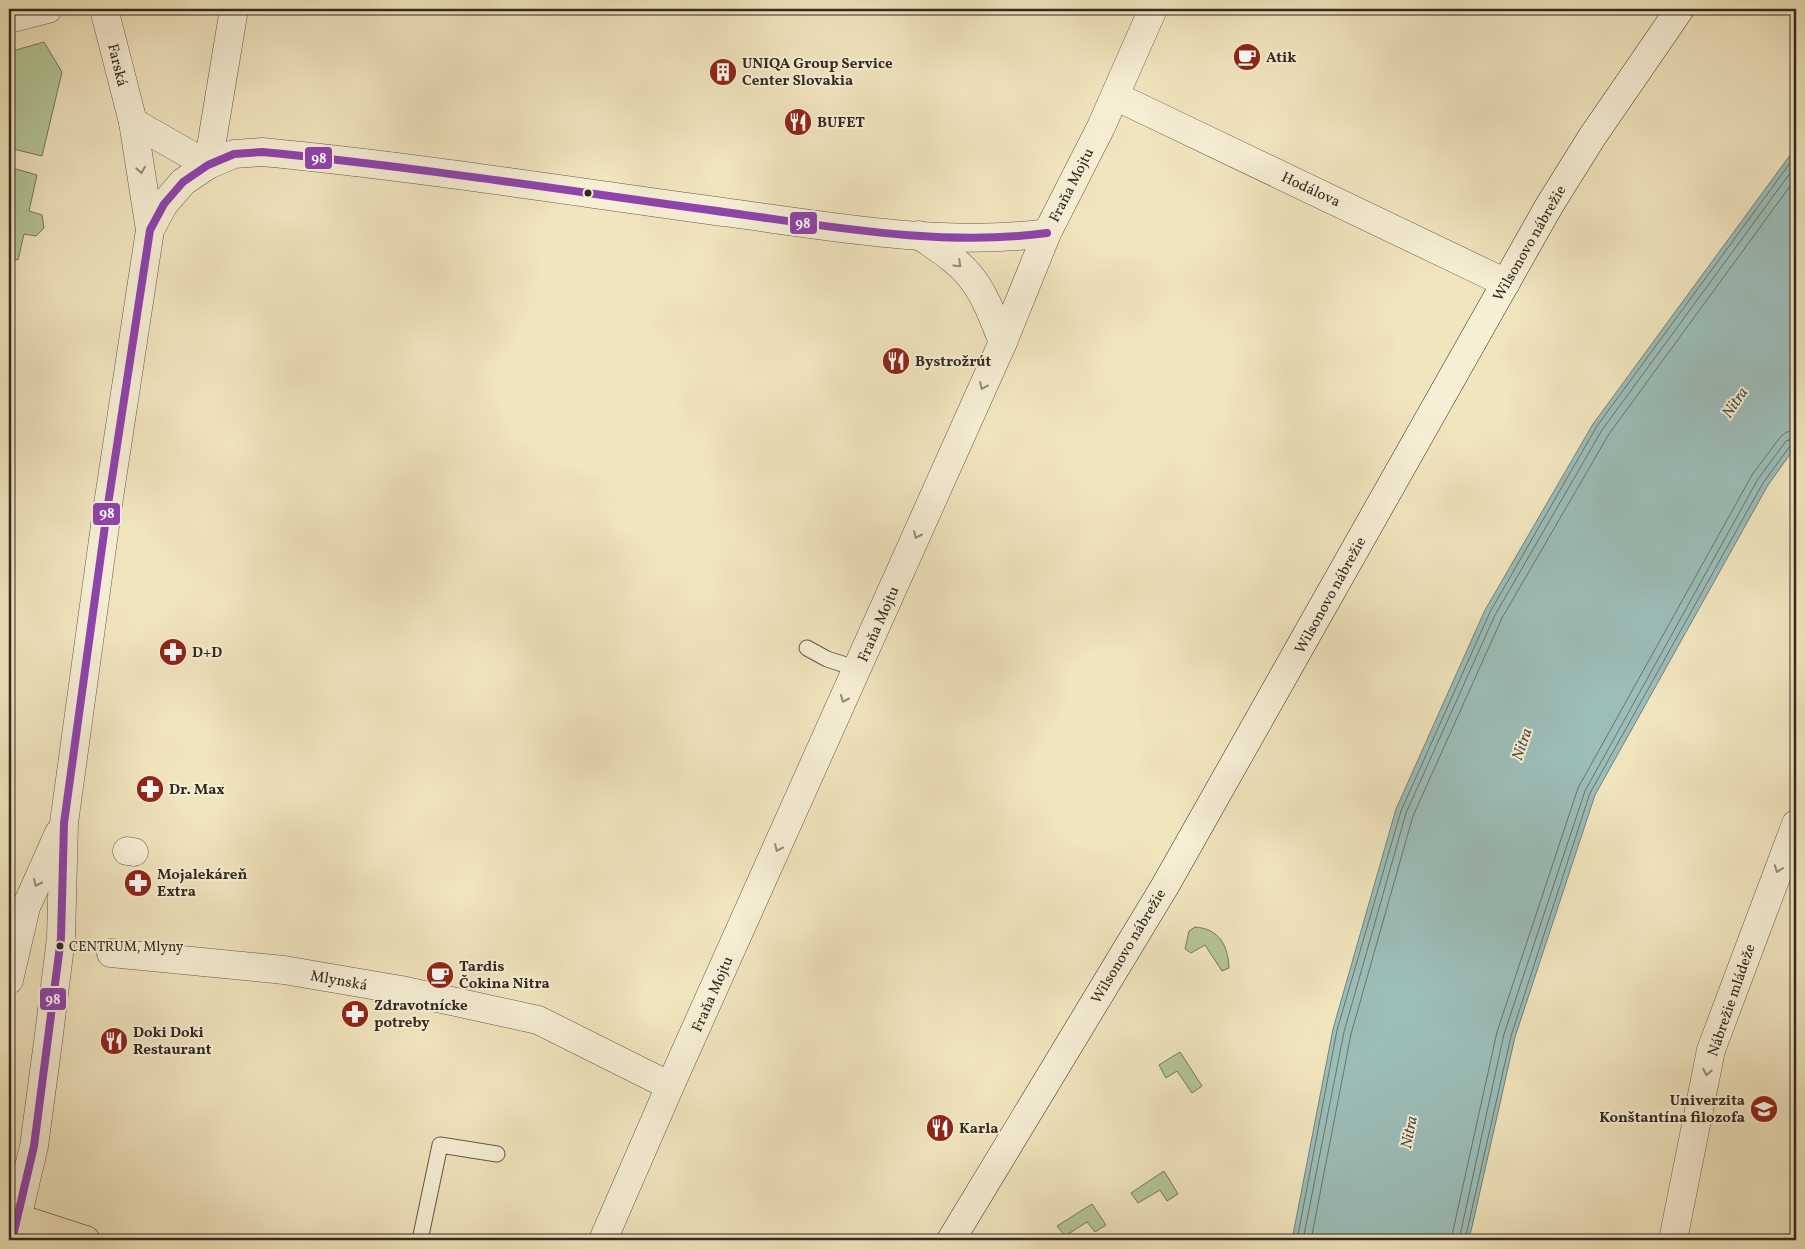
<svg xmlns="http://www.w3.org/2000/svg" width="1805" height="1249" font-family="Vollkorn,serif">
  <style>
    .green { fill: #b4c696; stroke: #73785b }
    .water { fill: #9cbdb8; stroke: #72827b }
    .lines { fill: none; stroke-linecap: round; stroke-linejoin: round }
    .shore { stroke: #67746c; stroke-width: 1 }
    .lane-casing { stroke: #625948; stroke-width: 17 }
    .street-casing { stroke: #625948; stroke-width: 29 }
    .secondary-casing { stroke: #322a20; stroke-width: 29 }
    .primary-casing { stroke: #322a20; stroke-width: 29 }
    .lane { stroke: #f6eed5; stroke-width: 15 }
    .street { stroke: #f6eed5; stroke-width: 28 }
    .secondary { stroke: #f6eed5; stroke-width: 28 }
    .primary { stroke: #f1e5be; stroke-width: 28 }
    .bus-1-casing { stroke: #f6eed5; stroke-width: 11 }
    .bus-1 { stroke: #8e44ad; stroke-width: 8 }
    .oneway { stroke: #948c7a }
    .bus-dot { fill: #322a20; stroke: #f6eed5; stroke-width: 2 }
    .labels { text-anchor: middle; stroke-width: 4; stroke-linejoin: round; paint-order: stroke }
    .bus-label { font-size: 14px; fill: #322a20; stroke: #f6eed5; text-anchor: start }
    .poi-label { font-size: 15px; font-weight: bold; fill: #322a20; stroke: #f6eed5; text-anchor: start }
    .street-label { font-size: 15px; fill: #322a20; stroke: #f6eed5 }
    .water-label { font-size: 16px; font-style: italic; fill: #4c4f46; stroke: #f6eed5 }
    .line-badge { stroke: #f6eed5; stroke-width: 2 }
    .badge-label { font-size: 14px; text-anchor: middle; font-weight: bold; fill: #fff }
  </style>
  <rect width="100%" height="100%" fill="#f1e5be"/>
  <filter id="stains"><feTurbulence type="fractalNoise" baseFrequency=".004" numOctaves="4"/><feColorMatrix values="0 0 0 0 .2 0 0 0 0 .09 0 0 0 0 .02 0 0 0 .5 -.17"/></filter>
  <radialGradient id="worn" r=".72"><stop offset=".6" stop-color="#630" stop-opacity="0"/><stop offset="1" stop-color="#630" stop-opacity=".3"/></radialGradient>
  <!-- green -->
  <g class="green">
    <path d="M 44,42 L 62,72 L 42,156 L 9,148 L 9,52 Z"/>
    <path d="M 9,167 L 37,175 L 29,211 L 42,215 L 44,228 L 36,236 L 24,234 L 18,260 L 9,258 Z"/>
    <path d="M 1195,927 C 1220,929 1228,946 1229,968 L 1222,971 L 1205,945 L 1191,953 L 1185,949 L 1189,931 Z"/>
    <path d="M 1180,1052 L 1202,1086 L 1192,1093 L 1177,1071 L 1166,1078 L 1159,1065 Z"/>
    <path d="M 1164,1171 L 1178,1194 L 1167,1201 L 1160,1190 L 1138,1203 L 1131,1193 Z"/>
    <path d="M 1092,1204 L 1106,1225 L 1095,1232 L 1087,1222 L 1065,1236 L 1057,1226 Z"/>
  </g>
  <!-- water -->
  <path class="water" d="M 1796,147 L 1796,446 L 1768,485 L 1595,795 L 1515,1037 L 1469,1240 L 1292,1240 L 1333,1029 L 1396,809 L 1485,610 L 1593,424 Z"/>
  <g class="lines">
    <!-- shore -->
    <g class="shore">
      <path d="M 1297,1240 L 1337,1030 L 1401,811 L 1490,612 L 1597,426 L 1796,155"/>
      <path d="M 1303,1240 L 1344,1032 L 1406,813 L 1495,615 L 1602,430 L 1796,165"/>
      <path d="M 1311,1240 L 1351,1034 L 1413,816 L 1502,618 L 1609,434 L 1796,178"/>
      <path d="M 1451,1240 L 1497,1032 L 1578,788 L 1752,475 L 1781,436 L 1787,432 L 1796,430"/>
      <path d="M 1459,1240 L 1504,1034 L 1585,791 L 1758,479 L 1786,441 L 1796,438"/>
      <path d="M 1465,1240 L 1511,1036 L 1590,793 L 1763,483 L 1790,446 L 1796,444"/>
    </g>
    <defs>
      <g id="lane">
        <path d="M 807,648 L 827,659 L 858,669"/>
        <path d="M 420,1240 L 440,1145 L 497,1154"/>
      </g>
      <g id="street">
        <path d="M 104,9 L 133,122 L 150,230"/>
        <path d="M 9,19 L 48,9"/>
        <path d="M 1115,96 L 1506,283"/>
        <path d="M 133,122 L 208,165"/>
        <path d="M 208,165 L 234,9"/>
        <path d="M 919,235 C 937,248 956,259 970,276 C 985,294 994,320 1003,342"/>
        <path d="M 127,851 L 134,852"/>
        <path d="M 111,953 L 284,970 L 401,990 L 538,1020 L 670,1086"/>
        <path d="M 9,980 L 26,907 L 59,833"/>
        <path d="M 17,1218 L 34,1146 L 48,1042 L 61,938 L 64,823 L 107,511 L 150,230 L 164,204 L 183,182 L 208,165 L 234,154 L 262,152 C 419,167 575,192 731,213 C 833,227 945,247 1047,233"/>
        <path d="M 603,1240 L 670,1086 L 1003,342 L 1047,233 L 1101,127 L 1153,9"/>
        <path d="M 1673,1240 L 1711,1050 L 1796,824"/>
      </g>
      <path id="secondary" d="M 951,1240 L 1165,886 L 1549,206 L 1592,137 L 1680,9"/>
      <g id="primary">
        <path d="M 9,1215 L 86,1240"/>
        <path d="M 12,1240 L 17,1218"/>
      </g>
    </defs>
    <!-- lane casing -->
    <use href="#lane" class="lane-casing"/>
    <!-- street casing -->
    <use href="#street" class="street-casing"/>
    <!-- secondary casing -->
    <use href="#secondary" class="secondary-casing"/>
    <!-- primary casing -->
    <use href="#primary" class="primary-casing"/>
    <!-- lane -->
    <use href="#lane" class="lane"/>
    <!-- street -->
    <use href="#street" class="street"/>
    <!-- secondary -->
    <use href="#secondary" class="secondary"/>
    <!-- primary -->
    <use href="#primary" class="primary"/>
    <defs>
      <path id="bus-1" d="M 12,1240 L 34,1146 L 61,938 L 64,823 L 107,511 L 150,230 L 164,204 L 183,182 L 208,165 L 234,154 L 262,152 C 419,167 575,192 731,213 C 833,227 945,247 1047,233"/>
    </defs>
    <!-- bus-1 casing -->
    <use href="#bus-1" class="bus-1-casing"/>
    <!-- bus-1 -->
    <use href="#bus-1" class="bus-1"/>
  </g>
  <!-- one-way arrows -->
  <defs><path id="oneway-chevron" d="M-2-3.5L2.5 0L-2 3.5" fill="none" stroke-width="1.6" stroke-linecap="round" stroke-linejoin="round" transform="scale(1.25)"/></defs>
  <g class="oneway">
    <use href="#oneway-chevron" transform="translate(141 170) rotate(81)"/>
    <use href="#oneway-chevron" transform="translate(958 264) rotate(43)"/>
    <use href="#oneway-chevron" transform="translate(983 386) rotate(114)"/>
    <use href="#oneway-chevron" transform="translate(917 535) rotate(114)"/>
    <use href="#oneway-chevron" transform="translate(844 699) rotate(114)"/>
    <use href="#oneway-chevron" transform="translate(778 848) rotate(114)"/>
    <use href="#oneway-chevron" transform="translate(1778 869) rotate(110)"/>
    <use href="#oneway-chevron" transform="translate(37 883) rotate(114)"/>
    <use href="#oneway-chevron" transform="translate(1707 1072) rotate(101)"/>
  </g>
  <!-- icons -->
  <defs>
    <symbol id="cafe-disc" viewBox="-11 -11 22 22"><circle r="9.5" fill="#8f2418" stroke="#f6eed5"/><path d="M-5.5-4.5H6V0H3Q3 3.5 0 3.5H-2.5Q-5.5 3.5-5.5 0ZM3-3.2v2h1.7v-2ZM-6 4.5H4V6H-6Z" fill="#fff"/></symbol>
    <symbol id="building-disc" viewBox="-11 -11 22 22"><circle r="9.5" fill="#8f2418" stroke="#f6eed5"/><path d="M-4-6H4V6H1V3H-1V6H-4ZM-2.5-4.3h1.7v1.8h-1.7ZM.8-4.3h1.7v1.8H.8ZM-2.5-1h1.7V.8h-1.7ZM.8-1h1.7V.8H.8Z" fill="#fff"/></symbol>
    <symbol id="restaurant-disc" viewBox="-11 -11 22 22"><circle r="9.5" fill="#8f2418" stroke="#f6eed5"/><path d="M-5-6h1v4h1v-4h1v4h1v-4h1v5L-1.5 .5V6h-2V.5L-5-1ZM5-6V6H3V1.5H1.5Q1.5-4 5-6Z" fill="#fff"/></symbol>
    <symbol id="pharmacy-disc" viewBox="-11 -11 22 22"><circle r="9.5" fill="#8f2418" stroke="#f6eed5"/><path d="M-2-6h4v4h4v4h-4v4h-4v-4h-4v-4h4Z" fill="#fff"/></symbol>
    <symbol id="university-disc" viewBox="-11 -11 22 22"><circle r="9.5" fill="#8f2418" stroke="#f6eed5"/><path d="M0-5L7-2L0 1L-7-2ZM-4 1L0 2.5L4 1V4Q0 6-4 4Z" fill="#fff"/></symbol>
  </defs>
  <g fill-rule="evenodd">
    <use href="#cafe-disc" x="1231" y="41" width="32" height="32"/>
    <use href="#building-disc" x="707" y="56" width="32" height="32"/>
    <use href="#restaurant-disc" x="782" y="106" width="32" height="32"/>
    <use href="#restaurant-disc" x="880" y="345" width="32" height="32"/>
    <use href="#pharmacy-disc" x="157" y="636" width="32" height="32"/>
    <use href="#pharmacy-disc" x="134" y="773" width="32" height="32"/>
    <use href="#pharmacy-disc" x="122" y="867" width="32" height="32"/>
    <use href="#cafe-disc" x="424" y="959" width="32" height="32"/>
    <use href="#pharmacy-disc" x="339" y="998" width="32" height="32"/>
    <use href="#restaurant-disc" x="98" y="1025" width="32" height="32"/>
    <use href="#university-disc" x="1748" y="1093" width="32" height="32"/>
    <use href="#restaurant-disc" x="924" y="1112" width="32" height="32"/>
  </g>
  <!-- markers -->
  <g class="bus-dot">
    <circle cx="588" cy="193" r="4.5"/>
    <circle cx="60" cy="946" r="4.5"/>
  </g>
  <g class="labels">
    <!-- bus labels -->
    <g class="bus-label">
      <text x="69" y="951">CENTRUM, Mlyny</text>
    </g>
    <!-- poi labels -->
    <g class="poi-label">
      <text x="1266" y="62">Atik</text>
      <text x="742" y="68">UNIQA Group Service<tspan x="742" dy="17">Center Slovakia</tspan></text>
      <text x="817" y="127">BUFET</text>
      <text x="915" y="366">Bystrožrút</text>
      <text x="192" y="657">D+D</text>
      <text x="169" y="794">Dr. Max</text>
      <text x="157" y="879">Mojalekáreň<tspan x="157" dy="17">Extra</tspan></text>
      <text x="459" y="971">Tardis<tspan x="459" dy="17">Čokina Nitra</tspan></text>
      <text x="374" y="1010">Zdravotnícke<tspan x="374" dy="17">potreby</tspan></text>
      <text x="133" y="1037">Doki Doki<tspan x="133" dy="17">Restaurant</tspan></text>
      <text x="1745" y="1105" text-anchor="end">Univerzita<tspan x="1745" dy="17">Konštantína filozofa</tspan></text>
      <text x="959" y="1133">Karla</text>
    </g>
    <!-- street labels -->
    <g class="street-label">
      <text transform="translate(118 65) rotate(76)" y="5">Farská</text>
      <text transform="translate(1071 185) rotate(-63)" y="5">Fraňa Mojtu</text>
      <text transform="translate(1311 189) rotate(25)" y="5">Hodálova</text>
      <text transform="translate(1529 243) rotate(-60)" y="5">Wilsonovo nábrežie</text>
      <text transform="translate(1330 595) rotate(-61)" y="5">Wilsonovo nábrežie</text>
      <text transform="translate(878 624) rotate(-66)" y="5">Fraňa Mojtu</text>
      <text transform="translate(1128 946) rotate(-59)" y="5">Wilsonovo nábrežie</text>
      <text transform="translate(339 980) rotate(10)" y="5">Mlynská</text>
      <text transform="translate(712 994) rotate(-66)" y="5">Fraňa Mojtu</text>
      <text transform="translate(1731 1000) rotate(-71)" y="5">Nábrežie mládeže</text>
    </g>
    <!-- water labels -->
    <g class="water-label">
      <text transform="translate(1734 402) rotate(-56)" y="6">Nitra</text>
      <text transform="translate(1521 744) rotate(-71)" y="6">Nitra</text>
      <text transform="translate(1408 1132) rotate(-79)" y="6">Nitra</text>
    </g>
  </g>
  <g class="line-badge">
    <rect x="304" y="146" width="29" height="24" rx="5" fill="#8e44ad"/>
    <rect x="789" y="211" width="29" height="24" rx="5" fill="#8e44ad"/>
    <rect x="92" y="502" width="29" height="24" rx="5" fill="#8e44ad"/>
    <rect x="39" y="987" width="28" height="24" rx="5" fill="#8e44ad"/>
  </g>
  <g class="badge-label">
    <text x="319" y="163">98</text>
    <text x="803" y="228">98</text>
    <text x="107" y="518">98</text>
    <text x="53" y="1004">98</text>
  </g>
  <!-- margin -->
  <rect width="1805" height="1249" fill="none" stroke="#f1e5be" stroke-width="30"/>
  <rect x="10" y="10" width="1785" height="1229" fill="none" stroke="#322a20" stroke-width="2.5"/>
  <rect x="15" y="15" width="1775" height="1219" fill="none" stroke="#322a20"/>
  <rect width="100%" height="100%" filter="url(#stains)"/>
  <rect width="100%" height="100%" fill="url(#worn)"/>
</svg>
